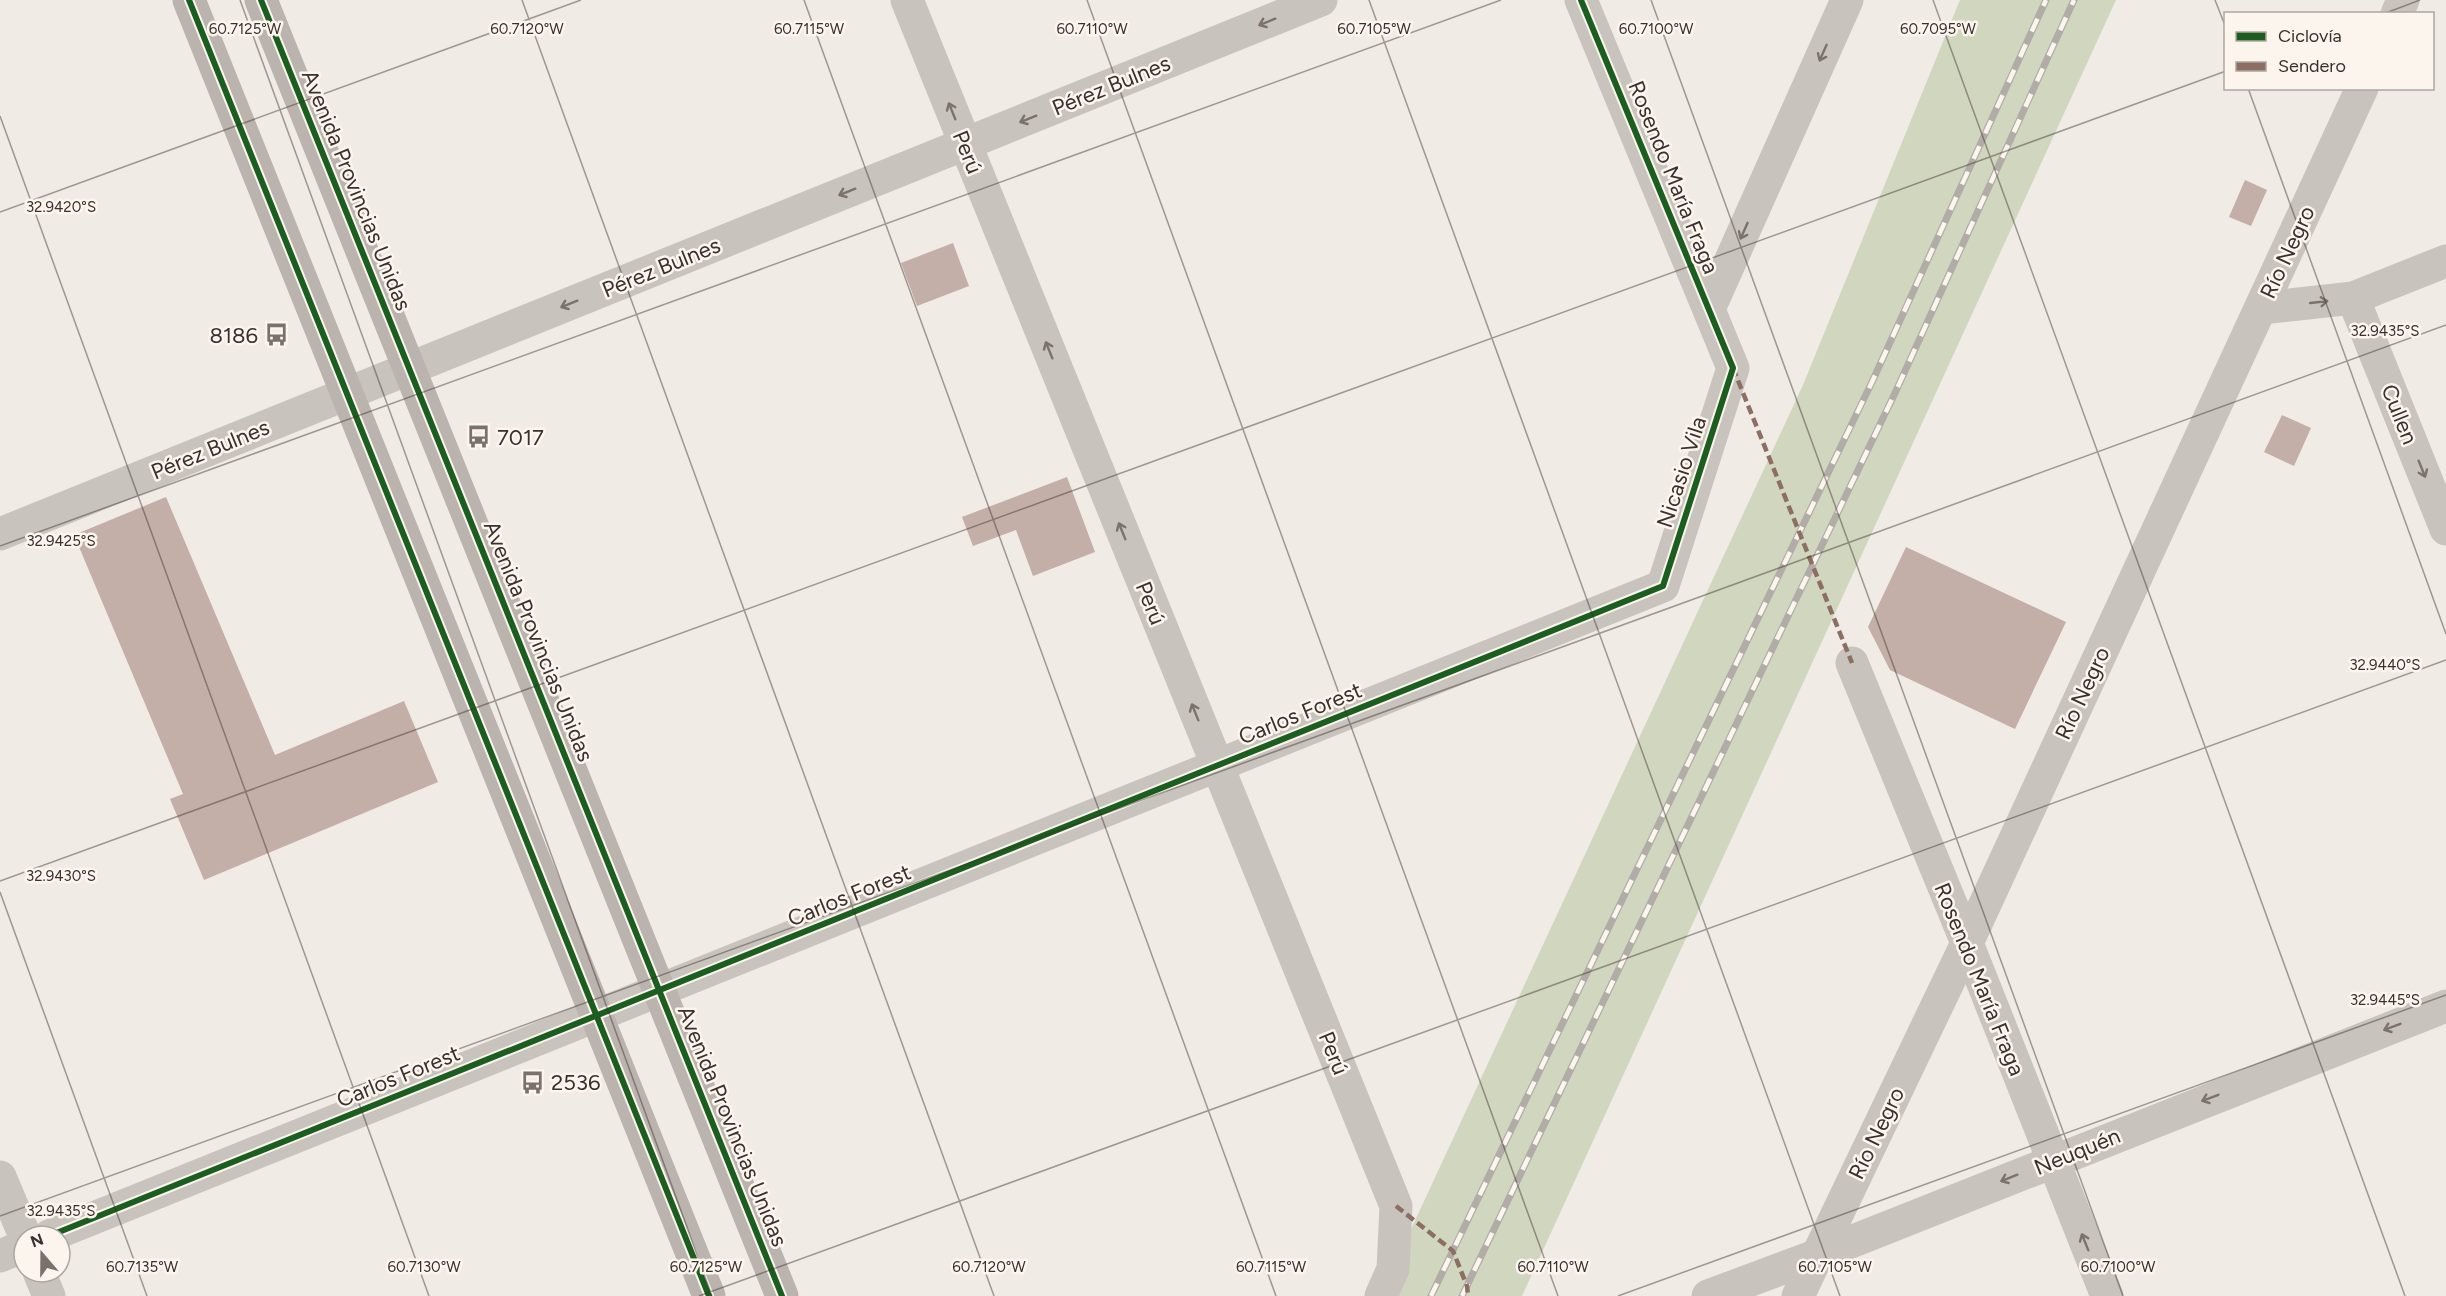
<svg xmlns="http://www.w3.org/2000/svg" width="2446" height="1296" font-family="Figtree,sans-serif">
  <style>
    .green { fill: #d1d6bf }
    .building { fill: #c3afa7 }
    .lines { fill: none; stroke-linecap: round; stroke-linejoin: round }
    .street { stroke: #c9c3be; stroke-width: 33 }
    .secondary { stroke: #bab3ae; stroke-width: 33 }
    .rail-casing { stroke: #b1aca8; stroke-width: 7 }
    .rail { stroke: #fbf5ee; stroke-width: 4.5; stroke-dasharray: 14; stroke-linecap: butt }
    .quiet { stroke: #8d6e63; stroke-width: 4.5; stroke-dasharray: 9 4.5; stroke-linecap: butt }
    .cycleway-casing { stroke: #fbf5ee; stroke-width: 10 }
    .cycleway { stroke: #1b5e20; stroke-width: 6 }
    .oneway { stroke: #7b726d }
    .ticks { fill: none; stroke: #3b302b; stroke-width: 1.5; stroke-opacity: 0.45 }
    .labels { text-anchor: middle; stroke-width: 5; stroke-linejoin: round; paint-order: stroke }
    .street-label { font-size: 22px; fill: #3b302b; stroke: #fbf5ee }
    .poi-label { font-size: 22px; fill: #3b302b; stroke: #fbf5ee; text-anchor: start }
    .ticks-label { font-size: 15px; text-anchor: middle; fill: #3b302b; stroke: #fbf5ee; stroke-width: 5; stroke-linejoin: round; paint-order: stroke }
  </style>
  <rect width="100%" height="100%" fill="#f0ebe5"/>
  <!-- green -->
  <path class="green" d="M 1960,0 L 2116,0 L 1522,1296 L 1380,1296 L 1803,385 Z"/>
  <!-- building -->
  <g class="building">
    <path d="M 2245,180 L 2267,190 L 2251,226 L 2229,217 Z"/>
    <path d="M 953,243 L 969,286 L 917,306 L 901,263 Z"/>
    <path d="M 2282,415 L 2311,428 L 2294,466 L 2264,452 Z"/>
    <path d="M 1067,477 L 1095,552 L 1033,576 L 1016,530 L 973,546 L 962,517 Z"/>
    <path d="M 166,497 L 275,755 L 404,701 L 438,782 L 204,880 L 170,799 L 183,794 L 74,535 Z"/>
    <path d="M 1906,547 L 2066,622 L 2015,729 L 1890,670 L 1868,627 Z"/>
  </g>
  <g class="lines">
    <!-- street -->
    <g class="street">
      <path d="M 907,0 L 1396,1206 L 1393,1269 L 1381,1296"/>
      <path d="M 2397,14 L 2403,0"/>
      <path d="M 2353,298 L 2446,529"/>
      <path d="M 2261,308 L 2353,298 L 2446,261"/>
      <path d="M 1709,309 L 1847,0"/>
      <path d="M 0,534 L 1321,0"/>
      <path d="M 1852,663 L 1967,943 L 2107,1296"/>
      <path d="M 0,1177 L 25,1236"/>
      <path d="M 49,1236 L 1663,586 L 1733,368 L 1581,0"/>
      <path d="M 0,1256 L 24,1246"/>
      <path d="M 39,1272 L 49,1296"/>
      <path d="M 1708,1296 L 1818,1255 L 2446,1006"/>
      <path d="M 1798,1296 L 1967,943 L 2362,88"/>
    </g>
    <!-- secondary -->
    <g class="secondary">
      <path d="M 189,0 L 709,1296"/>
      <path d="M 261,0 L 782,1296"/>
    </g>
    <defs>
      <g id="rail">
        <path d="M 1431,1296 L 1872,382 L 2046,0"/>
        <path d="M 1462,1296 L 1895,393 L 2074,0"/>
      </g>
    </defs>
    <!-- rail casing -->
    <use href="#rail" class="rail-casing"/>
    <!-- rail -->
    <use href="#rail" class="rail"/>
    <!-- quiet -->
    <g class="quiet">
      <path d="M 1733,368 L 1852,663"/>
      <path d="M 1396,1206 L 1453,1251 L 1467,1286 L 1468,1296"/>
    </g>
    <defs>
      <g id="cycleway">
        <path d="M 189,0 L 709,1296"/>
        <path d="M 261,0 L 782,1296"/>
        <path d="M 49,1236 L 1663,586 L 1733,368 L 1581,0"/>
      </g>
    </defs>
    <!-- cycleway casing -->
    <use href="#cycleway" class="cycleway-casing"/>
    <!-- cycleway -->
    <use href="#cycleway" class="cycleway"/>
  </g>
  <!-- one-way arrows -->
  <defs><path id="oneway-shaft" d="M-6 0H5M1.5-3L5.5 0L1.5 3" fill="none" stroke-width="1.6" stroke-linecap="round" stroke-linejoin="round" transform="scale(1.5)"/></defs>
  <g class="oneway">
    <use href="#oneway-shaft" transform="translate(1267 22) rotate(158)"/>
    <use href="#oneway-shaft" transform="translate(1823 53) rotate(114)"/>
    <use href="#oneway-shaft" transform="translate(952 111) rotate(-112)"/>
    <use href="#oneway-shaft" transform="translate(1028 119) rotate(158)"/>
    <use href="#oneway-shaft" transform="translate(847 192) rotate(158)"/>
    <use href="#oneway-shaft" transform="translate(1744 231) rotate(114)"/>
    <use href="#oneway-shaft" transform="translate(2319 302) rotate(-6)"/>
    <use href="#oneway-shaft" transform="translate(569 304) rotate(158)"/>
    <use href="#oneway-shaft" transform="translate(1049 350) rotate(-112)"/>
    <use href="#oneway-shaft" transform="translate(2422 469) rotate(68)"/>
    <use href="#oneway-shaft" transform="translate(1122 531) rotate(-112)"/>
    <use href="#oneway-shaft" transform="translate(1195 712) rotate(-112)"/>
    <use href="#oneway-shaft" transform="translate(2392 1027) rotate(159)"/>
    <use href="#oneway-shaft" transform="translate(2210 1098) rotate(159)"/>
    <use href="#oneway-shaft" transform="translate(2009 1178) rotate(158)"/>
    <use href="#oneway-shaft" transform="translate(2085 1242) rotate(-112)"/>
  </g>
  <!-- ticks -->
  <path class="ticks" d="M 240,0 L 712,1296M 522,0 L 994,1296M 804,0 L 1276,1296M 1087,0 L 1558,1296M 1369,0 L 1840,1296M 1651,0 L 2123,1296M 1933,0 L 2405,1296M 2215,0 L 2226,28M 2383,14 L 2420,0M 2248,88 L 2446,634M 0,116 L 429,1296M 0,212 L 581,0M 0,546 L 1501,0M 0,881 L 2226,71M 0,892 L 147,1296M 0,1216 L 2446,325M 699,1296 L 2446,660M 1618,1296 L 2446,995"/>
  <!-- icons -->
  <defs>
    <symbol id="bus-bare" viewBox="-9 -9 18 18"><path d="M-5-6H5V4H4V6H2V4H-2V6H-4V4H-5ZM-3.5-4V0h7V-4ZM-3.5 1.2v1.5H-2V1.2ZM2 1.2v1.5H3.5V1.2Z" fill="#7a716c" stroke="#fbf5ee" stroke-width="2.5" paint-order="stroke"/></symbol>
  </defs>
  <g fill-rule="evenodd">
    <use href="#bus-bare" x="260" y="318" width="33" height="33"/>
    <use href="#bus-bare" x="462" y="420" width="33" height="33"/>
    <use href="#bus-bare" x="516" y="1066" width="33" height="33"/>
  </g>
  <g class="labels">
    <!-- street labels -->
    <g class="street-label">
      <text transform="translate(1111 85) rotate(-22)" y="8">Pérez Bulnes</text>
      <text transform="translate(968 152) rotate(68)" y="8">Perú</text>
      <text transform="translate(1674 177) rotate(68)" y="8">Rosendo María Fraga</text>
      <text transform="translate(357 190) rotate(68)" y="8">Avenida Provincias Unidas</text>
      <text transform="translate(2287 252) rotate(-65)" y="8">Río Negro</text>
      <text transform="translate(661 267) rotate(-22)" y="8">Pérez Bulnes</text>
      <text transform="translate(2400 414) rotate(68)" y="8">Cullen</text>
      <text transform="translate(210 449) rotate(-22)" y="8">Pérez Bulnes</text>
      <text transform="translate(1681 472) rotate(-72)" y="8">Nicasio Vila</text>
      <text transform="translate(1151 603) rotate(68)" y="8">Perú</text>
      <text transform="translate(539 641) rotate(68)" y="8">Avenida Provincias Unidas</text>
      <text transform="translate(2082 693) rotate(-65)" y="8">Río Negro</text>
      <text transform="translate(1300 713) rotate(-22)" y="8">Carlos Forest</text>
      <text transform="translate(849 895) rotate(-22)" y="8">Carlos Forest</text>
      <text transform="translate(1980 979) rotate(68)" y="8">Rosendo María Fraga</text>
      <text transform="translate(1334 1053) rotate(68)" y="8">Perú</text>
      <text transform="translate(398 1076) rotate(-22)" y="8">Carlos Forest</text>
      <text transform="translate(733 1126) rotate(68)" y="8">Avenida Provincias Unidas</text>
      <text transform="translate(1876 1133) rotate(-64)" y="8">Río Negro</text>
      <text transform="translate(2077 1151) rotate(-22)" y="8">Neuquén</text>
    </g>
    <!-- poi labels -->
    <g class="poi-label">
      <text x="258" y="343" text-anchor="end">8186</text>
      <text x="497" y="445">7017</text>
      <text x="551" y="1090">2536</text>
    </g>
  </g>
  <g class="ticks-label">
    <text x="245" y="34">60.7125°W</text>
    <text x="527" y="34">60.7120°W</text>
    <text x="809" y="34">60.7115°W</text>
    <text x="1092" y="34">60.7110°W</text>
    <text x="1374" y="34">60.7105°W</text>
    <text x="1656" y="34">60.7100°W</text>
    <text x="1938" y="34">60.7095°W</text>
    <text x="61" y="212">32.9420°S</text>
    <text x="2385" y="336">32.9435°S</text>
    <text x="61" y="546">32.9425°S</text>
    <text x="2385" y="670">32.9440°S</text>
    <text x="61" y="881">32.9430°S</text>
    <text x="2385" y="1005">32.9445°S</text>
    <text x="61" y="1216">32.9435°S</text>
    <text x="142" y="1272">60.7135°W</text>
    <text x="424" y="1272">60.7130°W</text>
    <text x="706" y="1272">60.7125°W</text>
    <text x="989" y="1272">60.7120°W</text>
    <text x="1271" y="1272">60.7115°W</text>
    <text x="1553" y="1272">60.7110°W</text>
    <text x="1835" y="1272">60.7105°W</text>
    <text x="2118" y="1272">60.7100°W</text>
  </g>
  <!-- legend -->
  <rect x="2224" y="12" width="210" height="78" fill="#fbf5ee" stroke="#aea6a0" stroke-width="1.5"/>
  <rect x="2236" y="32" width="30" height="9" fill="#1b5e20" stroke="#aea6a0" stroke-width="1.5"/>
  <text x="2278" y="42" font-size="18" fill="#3b302b">Ciclovía</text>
  <rect x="2236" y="62" width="30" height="9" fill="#8d6e63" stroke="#aea6a0" stroke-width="1.5"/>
  <text x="2278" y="72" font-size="18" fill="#3b302b">Sendero</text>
  <!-- north arrow -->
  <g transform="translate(42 1254) rotate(340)"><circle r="28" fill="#fbf5ee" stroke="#aea6a0" stroke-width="1.5"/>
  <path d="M0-4.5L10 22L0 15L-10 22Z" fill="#7a716c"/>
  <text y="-9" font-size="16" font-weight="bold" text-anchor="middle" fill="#3b302b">N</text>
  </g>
</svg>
